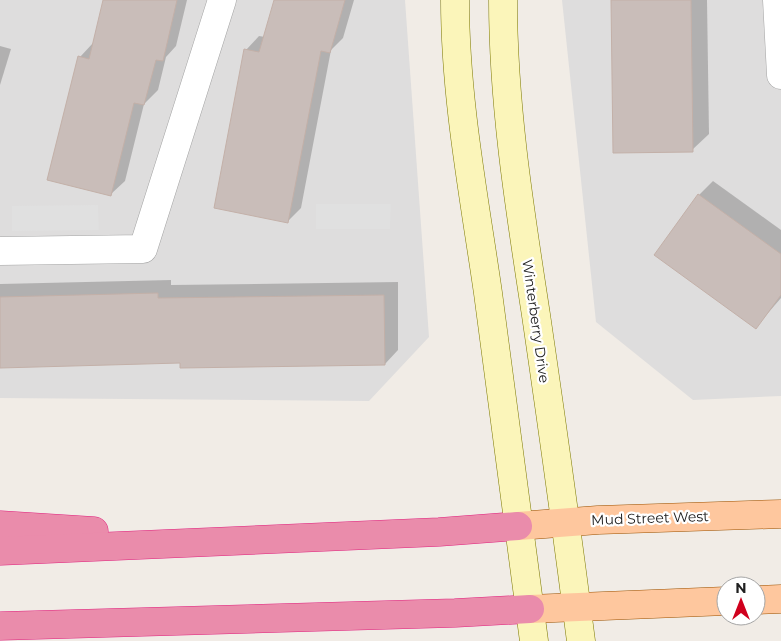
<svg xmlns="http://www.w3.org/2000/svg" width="781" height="641" font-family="Montserrat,sans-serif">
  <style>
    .residential { fill: #dedddd }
    .parking { fill: #e0e0e0 }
    .shadow { fill: #0003 }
    .building { fill: #c9bdb9; stroke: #c3b0a8 }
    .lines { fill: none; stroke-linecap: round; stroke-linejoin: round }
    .street-casing { stroke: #a4a4a4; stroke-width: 29 }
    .secondary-casing { stroke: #7c7802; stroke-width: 29 }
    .primary-casing { stroke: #9c5200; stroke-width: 29 }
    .highway-casing { stroke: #e0227e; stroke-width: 29 }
    .street { stroke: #fff; stroke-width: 28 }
    .secondary { stroke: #fbf5ba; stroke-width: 28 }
    .primary { stroke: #fec79e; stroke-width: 28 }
    .highway { stroke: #ea8cab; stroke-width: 28 }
    .labels { text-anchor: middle; stroke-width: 4.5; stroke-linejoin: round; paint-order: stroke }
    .street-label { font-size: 14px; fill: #202020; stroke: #fff }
  </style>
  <rect width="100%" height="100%" fill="#f1ece6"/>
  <!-- residential -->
  <g class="residential">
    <path d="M 0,0 L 405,0 L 429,337 L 369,401 L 0,398 Z"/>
    <path d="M 562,0 L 781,0 L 781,396 L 693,400 L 596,322 Z"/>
  </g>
  <!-- parking -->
  <g class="parking">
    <path d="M 316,204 L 391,204 L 390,229 L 316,229 Z"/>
    <path d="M 98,205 L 99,230 L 12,231 L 12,206 Z"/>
  </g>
  <!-- shadow -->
  <g class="shadow">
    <path d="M 104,0 L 187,0 L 176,46 L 166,57 L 158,90 L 144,104 L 125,181 L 111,194 L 80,57 L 93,43 Z"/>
    <path d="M 275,0 L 354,0 L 343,38 L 331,50 L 301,208 L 287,222 L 246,50 L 259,36 L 265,37 Z"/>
    <path d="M 612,0 L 707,0 L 709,134 L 692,150 Z"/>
    <path d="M 0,46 L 11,49 L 0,85 Z"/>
    <path d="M 713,181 L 781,230 L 781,298 L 756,327 L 699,195 Z"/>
    <path d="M 171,280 L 171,285 L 398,282 L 398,350 L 385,364 L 181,362 L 0,367 L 0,284 Z"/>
  </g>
  <!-- building -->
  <g class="building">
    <path d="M 103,0 L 177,0 L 163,61 L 156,60 L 144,105 L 134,103 L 111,196 L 47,180 L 78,56 L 89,59 Z"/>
    <path d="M 274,0 L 345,0 L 330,53 L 321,51 L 288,223 L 214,208 L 244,49 L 259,52 Z"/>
    <path d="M 611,0 L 691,0 L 693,152 L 613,153 Z"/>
    <path d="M 698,194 L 781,254 L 781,295 L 756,329 L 654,255 Z"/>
    <path d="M 158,293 L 158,298 L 384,295 L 385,365 L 180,368 L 180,363 L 0,368 L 0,297 Z"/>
  </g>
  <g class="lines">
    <defs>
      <g id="street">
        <path d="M 777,0 L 781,75"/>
        <path d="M 0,251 L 143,249 L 222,0"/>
      </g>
      <g id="secondary">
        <path d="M 455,0 C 455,98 474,196 488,293 C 504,409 519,525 534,641"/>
        <path d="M 503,0 C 503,106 520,211 536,315 C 552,424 567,532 581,641"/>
      </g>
      <g id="primary">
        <path d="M 518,526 L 598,520 L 781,514"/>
        <path d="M 756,600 L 781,599"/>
        <path d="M 530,609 L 726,601"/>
      </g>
      <g id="highway">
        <path d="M 0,525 L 94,531"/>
        <path d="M 0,551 L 439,532 L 518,526"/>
        <path d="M 0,626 L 455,613 L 530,609"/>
      </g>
    </defs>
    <!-- street casing -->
    <use href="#street" class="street-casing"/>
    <!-- secondary casing -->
    <use href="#secondary" class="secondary-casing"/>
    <!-- primary casing -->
    <use href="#primary" class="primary-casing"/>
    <!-- highway casing -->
    <use href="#highway" class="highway-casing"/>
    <!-- street -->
    <use href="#street" class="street"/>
    <!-- secondary -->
    <use href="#secondary" class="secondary"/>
    <!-- primary -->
    <use href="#primary" class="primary"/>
    <!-- highway -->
    <use href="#highway" class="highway"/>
  </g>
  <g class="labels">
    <!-- street labels -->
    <g class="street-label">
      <text transform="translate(536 321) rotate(82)" y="5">Winterberry Drive</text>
      <text transform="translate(650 518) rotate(-2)" y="5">Mud Street West</text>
    </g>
  </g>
  <!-- north arrow -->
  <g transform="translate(741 601)"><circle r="24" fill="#ffffff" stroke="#a6a6a6"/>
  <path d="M0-4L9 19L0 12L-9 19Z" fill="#d0001d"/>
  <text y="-8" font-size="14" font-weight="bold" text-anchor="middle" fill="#202020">N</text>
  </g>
</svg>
